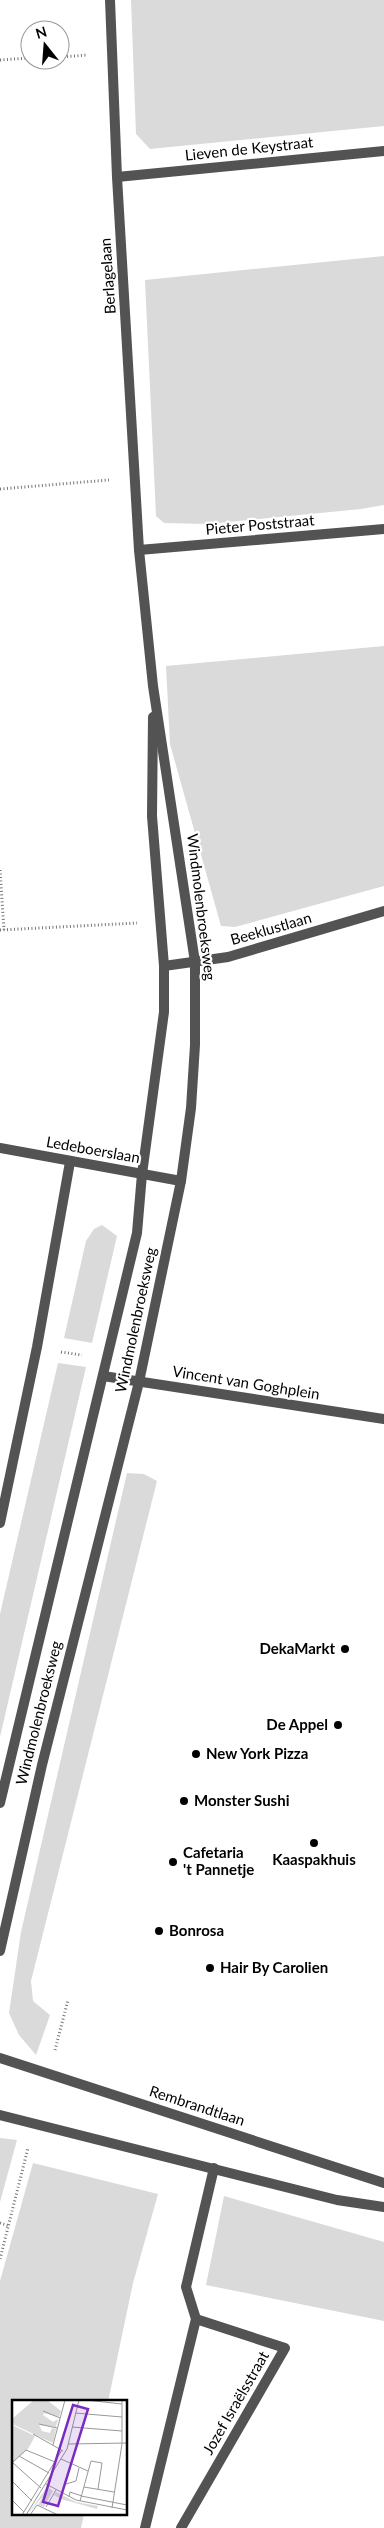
<svg xmlns="http://www.w3.org/2000/svg" width="384" height="2528" font-family="Lato,sans-serif">
  <style>
    .green { fill: #dadada }
    .lines { fill: none; stroke-linecap: round; stroke-linejoin: round }
    .path { stroke: #757575; stroke-width: 3; stroke-dasharray: 1 2.5; stroke-linecap: butt }
    .minor { stroke: #535353; stroke-width: 10 }
    .tertiary { stroke: #535353; stroke-width: 10 }
    .poi-dot { fill: #000; stroke: #fff; stroke-width: 2 }
    .labels { text-anchor: middle; stroke-width: 4.5; stroke-linejoin: round; paint-order: stroke }
    .street-label { font-size: 15px; fill: #000; stroke: #fff }
    .poi-label { font-size: 15px; font-weight: bold; fill: #000; stroke: #fff; text-anchor: start }
    .inset-road { fill: none; stroke: #999; stroke-width: 1 }
    .view { fill: #7b2cbf; fill-opacity: 0.15; stroke: #7b2cbf; stroke-width: 2.5 }
    .inset-edge { fill: none; stroke: #000; stroke-width: 2.5 }
  </style>
  <rect width="100%" height="100%" fill="#fff"/>
  <!-- green -->
  <g class="green">
    <path d="M 131,0 L 384,0 L 384,126 L 150,149 L 136,134 Z"/>
    <path d="M 384,256 L 384,505 L 361,509 L 208,524 L 164,523 L 156,516 L 145,280 Z"/>
    <path d="M 384,646 L 384,886 L 235,927 L 221,926 L 170,744 L 166,666 Z"/>
    <path d="M 102,1225 L 117,1236 L 92,1343 L 64,1338 L 86,1241 L 94,1229 Z"/>
    <path d="M 58,1363 L 86,1367 L 0,1737 L 0,1614 Z"/>
    <path d="M 127,1473 L 144,1474 L 157,1481 L 31,1981 L 33,2001 L 50,2015 L 36,2055 L 19,2035 L 9,2013 L 21,1932 Z"/>
    <path d="M 0,2138 L 17,2140 L 0,2202 Z"/>
    <path d="M 33,2163 L 158,2194 L 133,2283 L 108,2402 L 14,2402 L 14,2514 L 84,2514 L 81,2528 L 0,2528 L 0,2281 Z"/>
    <path d="M 224,2196 L 384,2242 L 384,2321 L 206,2285 Z"/>
  </g>
  <g class="lines">
    <!-- path -->
    <g class="path">
      <path d="M 60,57 L 87,55"/>
      <path d="M 0,60 L 30,58"/>
      <path d="M 0,489 L 109,480"/>
      <path d="M 0,870 L 4,930"/>
      <path d="M 0,930 L 137,923"/>
      <path d="M 61,1352 L 82,1355"/>
      <path d="M 55,2050 L 68,2000"/>
      <path d="M 0,2223 L 9,2226"/>
      <path d="M 0,2259 L 28,2148"/>
    </g>
    <!-- minor -->
    <g class="minor">
      <path d="M 117,177 L 384,151"/>
      <path d="M 139,550 L 384,529"/>
      <path d="M 164,966 L 228,957 L 384,911"/>
      <path d="M 0,1148 L 181,1181"/>
      <path d="M 103,1376 L 384,1419"/>
      <path d="M 0,1523 L 37,1347 L 70,1162"/>
      <path d="M 145,2528 L 196,2319 L 186,2287 L 214,2168"/>
      <path d="M 181,2528 L 285,2348 L 196,2319"/>
    </g>
    <!-- tertiary -->
    <g class="tertiary">
      <path d="M 0,1803 L 137,1233 L 142,1174 L 164,1012 L 164,966 L 152,816 L 153,717"/>
      <path d="M 0,1951 L 42,1765 L 139,1382 L 181,1181 L 191,1108 L 195,1045 L 195,962 L 153,686 L 139,550 L 117,177 L 110,0"/>
      <path d="M 0,2058 L 384,2183"/>
      <path d="M 0,2115 L 337,2200 L 384,2207"/>
    </g>
  </g>
  <!-- markers -->
  <g class="poi-dot">
    <circle cx="345" cy="1649" r="5"/>
    <circle cx="338" cy="1725" r="5"/>
    <circle cx="196" cy="1754" r="5"/>
    <circle cx="184" cy="1801" r="5"/>
    <circle cx="314" cy="1843" r="5"/>
    <circle cx="173" cy="1862" r="5"/>
    <circle cx="159" cy="1931" r="5"/>
    <circle cx="210" cy="1968" r="5"/>
  </g>
  <g class="labels">
    <!-- street labels -->
    <g class="street-label">
      <text transform="translate(249 149) rotate(-6)" y="5">Lieven de Keystraat</text>
      <text transform="translate(108 276) rotate(-94)" y="5">Berlagelaan</text>
      <text transform="translate(260 525) rotate(-5)" y="5">Pieter Poststraat</text>
      <text transform="translate(201 907) rotate(83)" y="5">Windmolenbroeksweg</text>
      <text transform="translate(271 929) rotate(-16)" y="5">Beeklustlaan</text>
      <text transform="translate(93 1150) rotate(10)" y="5">Ledeboerslaan</text>
      <text transform="translate(136 1320) rotate(-78)" y="5">Windmolenbroeksweg</text>
      <text transform="translate(246 1383) rotate(9)" y="5">Vincent van Goghplein</text>
      <text transform="translate(39 1713) rotate(-76)" y="5">Windmolenbroeksweg</text>
      <text transform="translate(197 2106) rotate(18)" y="5">Rembrandtlaan</text>
      <text transform="translate(236 2403) rotate(-60)" y="5">Jozef Israëlsstraat</text>
    </g>
    <!-- poi labels -->
    <g class="poi-label">
      <text x="335" y="1654" text-anchor="end">DekaMarkt</text>
      <text x="328" y="1730" text-anchor="end">De Appel</text>
      <text x="206" y="1759">New York Pizza</text>
      <text x="194" y="1806">Monster Sushi</text>
      <text x="183" y="1858">Cafetaria<tspan x="183" dy="17">'t Pannetje</tspan></text>
      <text x="314" y="1865" text-anchor="middle">Kaaspakhuis</text>
      <text x="169" y="1936">Bonrosa</text>
      <text x="220" y="1973">Hair By Carolien</text>
    </g>
  </g>
  <!-- overview -->
  <g transform="translate(12 2400)">
    <rect width="115" height="115" fill="#fff"/>
    <path d="M 22,0 L 35,0 L 49,11 L 47,17 L 32,13 L 31,15 L 41,22 L 46,19 L 44,27 L 27,25 L 30,31 L 38,33 L 40,28 L 44,29 L 41,43 L 0,24 L 0,19 ZM 0,25 L 23,36 L 16,49 L 0,63 ZM 35,87 L 35,91 L 37,88 L 41,91 L 32,107 L 26,105 L 31,96 L 15,115 ZM 44,92 L 64,102 L 86,106 L 85,109 L 49,99 L 42,95 Z" fill="#dadada"/>
    <path class="inset-road" d="M 74,0 L 110,4M 31,11 L 48,18M 63,13 L 110,17M 27,24 L 45,28M 60,27 L 110,31M 21,34 L 51,51M 56,44 L 115,43M 41,45 L 53,0M 7,56 L 37,73M 49,59 L 76,71M 0,63 L 14,50 L 43,62M 1,63 L 29,88M 0,81 L 20,101M 34,84 L 64,100 L 115,110M 54,84 L 64,81 L 67,68M 72,87 L 102,92M 69,96 L 115,105M 57,97 L 58,92 L 70,96M 0,100 L 12,112M 68,101 L 79,61 L 90,63 L 86,89M 34,107 L 44,90M 100,108 L 110,44 L 110,0M 10,115 L 50,50M 14,115 L 55,49 L 67,0M 18,115 L 25,105 L 46,115"/>
    <path class="view" d="M 61,5 L 76,9 L 46,106 L 31,102 Z"/>
    <rect width="115" height="115" class="inset-edge"/>
  </g>
  <!-- north arrow -->
  <g transform="translate(45 45) rotate(343)"><circle r="24" fill="#ffffff" stroke="#999999"/>
  <path d="M0-4L9 19L0 12L-9 19Z" fill="#000000"/>
  <text y="-8" font-size="14" font-weight="bold" text-anchor="middle" fill="#000000">N</text>
  </g>
</svg>
